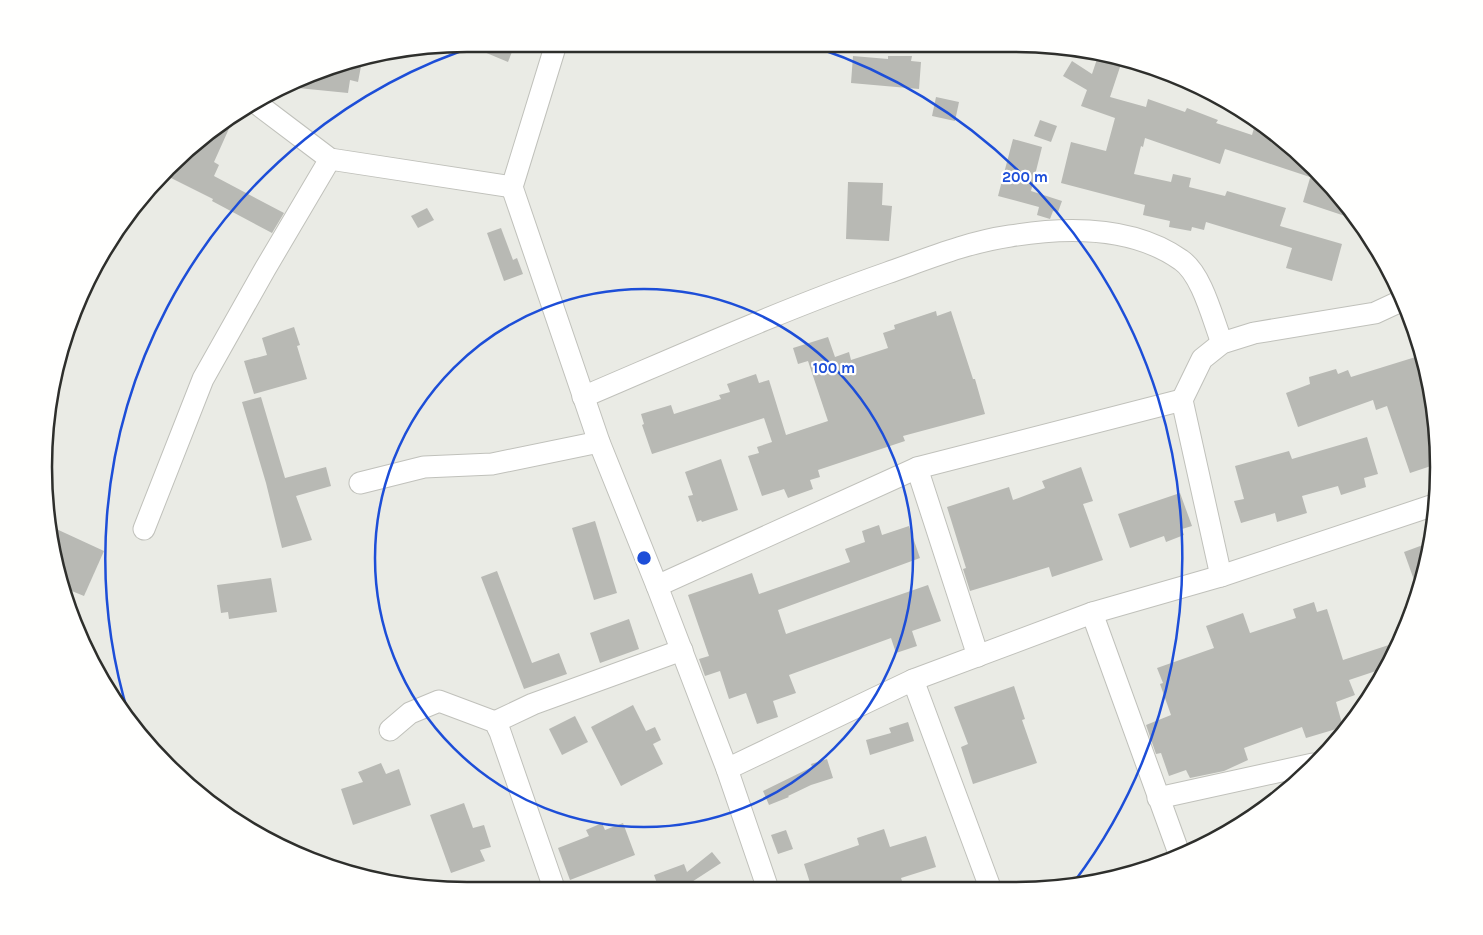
<svg xmlns="http://www.w3.org/2000/svg" width="1483" height="935" font-family="Karla,sans-serif">
  <style>
    .building { fill: #b8b9b4 }
    .lines { fill: none; stroke-linecap: round; stroke-linejoin: round }
    .minor-casing { stroke: #c0c1bb; stroke-width: 23 }
    .minor { stroke: #fff; stroke-width: 21 }
    .ring { fill: none; stroke: #1d4ed8; stroke-width: 2.5 }
    .rim { fill: none; stroke: #2e2f2c; stroke-width: 2.5 }
    .centre { fill: #1d4ed8; stroke: #fffffe; stroke-width: 2.5 }
    .ring-label { font-size: 15px; text-anchor: middle; font-weight: bold; fill: #1d4ed8; stroke: #fffffe; stroke-width: 4.5; stroke-linejoin: round; paint-order: stroke }
  </style>
  <rect width="100%" height="100%" fill="#eaebe5"/>
  <!-- building -->
  <g class="building">
    <path d="M 465,44 L 515,44 L 508,62 Z"/>
    <path d="M 853,56 L 888,59 L 888,56 L 912,56 L 911,61 L 921,62 L 919,89 L 851,83 Z"/>
    <path d="M 1098,56 L 1121,64 L 1110,97 L 1146,107 L 1148,99 L 1185,112 L 1187,108 L 1218,120 L 1216,123 L 1252,135 L 1254,128 L 1278,135 L 1328,183 L 1225,149 L 1220,164 L 1145,138 L 1143,147 L 1141,146 L 1134,174 L 1171,182 L 1173,174 L 1191,178 L 1189,187 L 1225,196 L 1227,191 L 1286,208 L 1280,226 L 1342,244 L 1332,281 L 1286,268 L 1292,248 L 1206,222 L 1204,230 L 1192,227 L 1191,231 L 1169,227 L 1170,221 L 1143,215 L 1145,205 L 1061,183 L 1071,142 L 1106,151 L 1115,118 L 1081,106 L 1087,90 L 1063,76 L 1072,61 L 1092,74 Z"/>
    <path d="M 362,61 L 358,82 L 350,80 L 348,93 L 288,87 L 332,66 Z"/>
    <path d="M 936,97 L 959,102 L 955,121 L 932,116 Z"/>
    <path d="M 236,113 L 214,162 L 219,165 L 214,176 L 284,213 L 272,233 L 212,201 L 213,199 L 167,176 Z"/>
    <path d="M 1040,120 L 1057,126 L 1051,142 L 1034,136 Z"/>
    <path d="M 1013,139 L 1042,147 L 1031,191 L 1062,201 L 1058,212 L 1053,211 L 1050,219 L 1037,215 L 1039,207 L 998,196 Z"/>
    <path d="M 1310,178 L 1331,185 L 1357,220 L 1303,202 Z"/>
    <path d="M 848,182 L 883,183 L 882,205 L 892,206 L 889,241 L 846,239 Z"/>
    <path d="M 427,208 L 434,220 L 418,228 L 411,216 Z"/>
    <path d="M 501,228 L 513,260 L 517,258 L 523,274 L 504,281 L 487,233 Z"/>
    <path d="M 936,311 L 937,316 L 951,311 L 973,379 L 975,379 L 985,414 L 903,436 L 905,441 L 818,470 L 820,477 L 810,480 L 813,489 L 788,498 L 784,489 L 762,496 L 748,456 L 759,453 L 757,447 L 772,442 L 764,418 L 652,454 L 642,425 L 644,424 L 641,414 L 671,405 L 674,414 L 721,399 L 719,395 L 730,392 L 727,384 L 756,374 L 759,383 L 769,380 L 786,435 L 828,421 L 808,361 L 798,364 L 793,348 L 828,337 L 835,357 L 849,352 L 851,360 L 888,348 L 883,333 L 895,329 L 894,325 Z"/>
    <path d="M 294,327 L 300,345 L 297,346 L 307,379 L 254,394 L 244,361 L 267,355 L 262,338 Z"/>
    <path d="M 1422,355 L 1436,412 L 1437,464 L 1410,473 L 1387,406 L 1376,410 L 1373,400 L 1298,427 L 1286,393 L 1310,384 L 1309,377 L 1336,369 L 1338,374 L 1348,370 L 1351,377 Z"/>
    <path d="M 261,397 L 285,478 L 326,467 L 331,486 L 296,496 L 312,540 L 282,548 L 266,483 L 242,402 Z"/>
    <path d="M 1367,437 L 1378,474 L 1364,478 L 1366,487 L 1341,495 L 1338,486 L 1302,496 L 1307,513 L 1277,522 L 1275,513 L 1241,523 L 1234,501 L 1244,499 L 1235,466 L 1289,451 L 1292,459 Z"/>
    <path d="M 721,459 L 738,510 L 702,522 L 701,520 L 697,522 L 688,496 L 693,495 L 685,472 Z"/>
    <path d="M 1081,467 L 1093,501 L 1083,504 L 1103,560 L 1052,577 L 1049,567 L 970,591 L 963,569 L 966,568 L 947,507 L 1009,487 L 1013,500 L 1045,488 L 1042,481 Z"/>
    <path d="M 1180,493 L 1192,526 L 1182,529 L 1184,535 L 1166,542 L 1164,536 L 1130,548 L 1118,514 Z"/>
    <path d="M 595,521 L 617,593 L 594,600 L 572,528 Z"/>
    <path d="M 879,525 L 882,535 L 909,526 L 920,558 L 778,610 L 786,634 L 928,585 L 941,621 L 912,631 L 917,646 L 896,653 L 891,638 L 789,675 L 796,693 L 773,701 L 778,717 L 757,724 L 746,693 L 729,699 L 720,671 L 705,676 L 699,659 L 709,656 L 688,595 L 752,573 L 759,594 L 850,562 L 845,549 L 865,542 L 862,531 Z"/>
    <path d="M 52,527 L 104,551 L 84,596 L 62,587 L 58,577 Z"/>
    <path d="M 1431,542 L 1425,577 L 1419,594 L 1404,552 Z"/>
    <path d="M 497,571 L 532,663 L 559,653 L 567,674 L 524,689 L 481,577 Z"/>
    <path d="M 271,578 L 277,612 L 229,619 L 228,612 L 221,613 L 217,585 Z"/>
    <path d="M 1314,602 L 1317,612 L 1327,609 L 1343,660 L 1401,641 L 1395,655 L 1388,667 L 1349,680 L 1355,695 L 1336,702 L 1343,727 L 1306,738 L 1302,727 L 1244,748 L 1248,760 L 1224,771 L 1190,778 L 1186,770 L 1169,776 L 1161,753 L 1156,754 L 1146,725 L 1171,715 L 1160,684 L 1163,683 L 1157,668 L 1214,648 L 1206,626 L 1243,613 L 1250,633 L 1296,618 L 1293,609 Z"/>
    <path d="M 629,619 L 639,649 L 600,663 L 590,633 Z"/>
    <path d="M 1014,686 L 1025,719 L 1022,720 L 1037,763 L 973,784 L 961,747 L 968,744 L 954,707 Z"/>
    <path d="M 633,705 L 646,731 L 655,727 L 661,740 L 653,744 L 663,764 L 621,786 L 591,727 Z"/>
    <path d="M 575,716 L 588,742 L 562,755 L 549,729 Z"/>
    <path d="M 908,722 L 914,741 L 870,755 L 866,740 L 891,733 L 889,728 Z"/>
    <path d="M 827,759 L 833,778 L 811,785 L 788,796 L 789,797 L 769,805 L 763,791 L 812,767 L 811,764 Z"/>
    <path d="M 381,763 L 386,774 L 399,769 L 411,805 L 353,825 L 341,789 L 363,782 L 358,772 Z"/>
    <path d="M 464,803 L 473,828 L 484,825 L 491,847 L 480,850 L 485,861 L 451,873 L 430,815 Z"/>
    <path d="M 602,823 L 605,830 L 623,823 L 635,855 L 570,880 L 558,848 L 589,836 L 586,830 Z"/>
    <path d="M 884,829 L 890,847 L 926,836 L 936,867 L 901,878 L 905,890 L 812,889 L 804,864 L 859,845 L 857,838 Z"/>
    <path d="M 786,830 L 793,849 L 778,854 L 771,835 Z"/>
    <path d="M 712,852 L 721,863 L 681,889 L 659,889 L 654,875 L 684,864 L 687,872 Z"/>
  </g>
  <g class="lines">
    <defs>
      <g id="minor">
        <path d="M 556,44 L 512,187 L 599,442 L 657,586 L 727,769 L 768,889"/>
        <path d="M 256,103 L 330,159 L 512,187"/>
        <path d="M 583,397 C 684,354 784,309 887,273 C 927,259 968,242 1010,236 C 1065,227 1133,226 1181,260 C 1202,274 1213,320 1222,343"/>
        <path d="M 917,468 L 978,656"/>
        <path d="M 360,483 L 424,467 L 492,464 L 599,442"/>
        <path d="M 144,529 L 203,379 L 265,269 L 330,159"/>
        <path d="M 1221,576 L 1182,400 L 1202,359 L 1222,343 L 1254,333 L 1375,313 L 1403,300"/>
        <path d="M 657,586 L 917,468 L 1182,400"/>
        <path d="M 1092,613 L 1180,856"/>
        <path d="M 913,680 L 991,890"/>
        <path d="M 495,722 L 533,704 L 682,650"/>
        <path d="M 390,730 L 410,713 L 439,701 L 495,722 L 500,732 L 554,888"/>
        <path d="M 727,769 L 913,680 L 1092,613 L 1221,576 L 1437,504"/>
        <path d="M 1158,798 L 1313,764"/>
      </g>
    </defs>
    <!-- minor casing -->
    <use href="#minor" class="minor-casing"/>
    <!-- minor -->
    <use href="#minor" class="minor"/>
  </g>
  <!-- distance rings -->
  <g class="ring">
    <circle cx="644" cy="558" r="269"/>
    <path d="M129 716A539 539 0 0 1 482 44M815 47A539 539 0 0 1 1074 882"/>
  </g>
  <!-- crop -->
  <path d="M0 0H1483V935H0ZM467 52H1015A415 415 0 0 1 1430 467V467A415 415 0 0 1 1015 882H467A415 415 0 0 1 52 467V467A415 415 0 0 1 467 52Z" fill="#fffffe" fill-rule="evenodd"/>
  <path class="rim" d="M467 52H1015A415 415 0 0 1 1430 467V467A415 415 0 0 1 1015 882H467A415 415 0 0 1 52 467V467A415 415 0 0 1 467 52Z"/>
  <circle cx="644" cy="558" r="8" class="centre"/>
  <g class="ring-label">
    <text x="1025" y="182">200 m</text>
    <text x="834" y="373">100 m</text>
  </g>
</svg>
